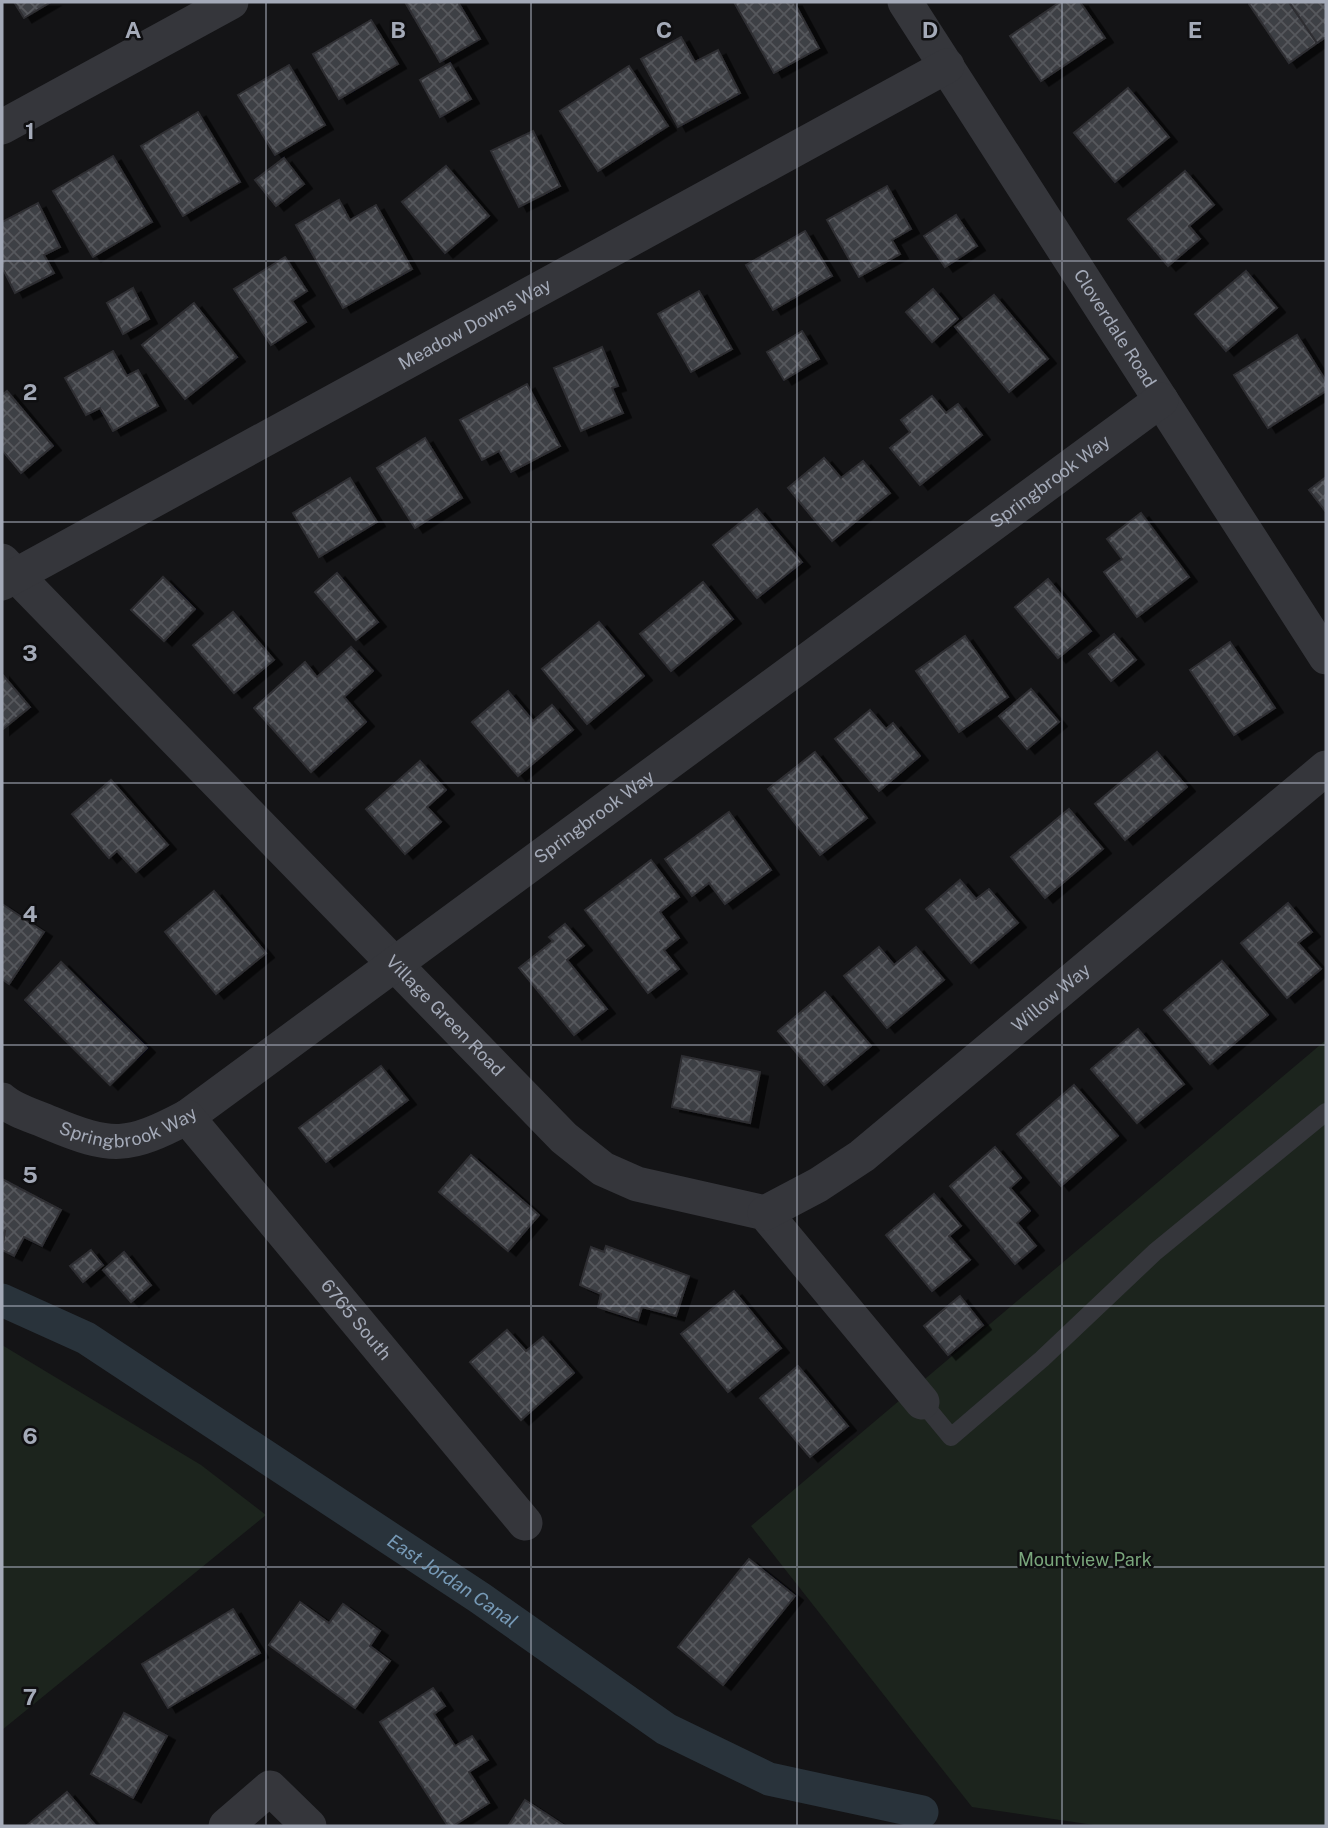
<svg xmlns="http://www.w3.org/2000/svg" width="1328" height="1828" font-family="'Public Sans',sans-serif">
  <style>
    .green { fill: #1c241d }
    .lines { fill: none; stroke-linecap: round; stroke-linejoin: round }
    .canal { stroke: #29333b; stroke-width: 33 }
    .building { fill: url(#building-cross-hatch); stroke: #2e2e32; stroke-width: 2; filter: url(#shadow) }
    .service { stroke: #35363b; stroke-width: 18 }
    .minor { stroke: #35363b; stroke-width: 35 }
    .grid { fill: none; stroke: #a4aab8; stroke-width: 2; stroke-opacity: 0.55 }
    .labels { text-anchor: middle; stroke-width: 5; stroke-linejoin: round; paint-order: stroke }
    .street-label { font-size: 18px; fill: #a4aab8; stroke: #0f0f11 }
    .park-label { font-size: 18px; fill: #79a57b; stroke: #0f0f11 }
    .water-label { font-size: 19px; font-style: italic; fill: #779ab7; stroke: #0f0f11 }
    .grid-label { font-size: 23px; text-anchor: middle; font-weight: bold; fill: #a4aab8; stroke: #0f0f11; stroke-width: 5; stroke-linejoin: round; paint-order: stroke }
  </style>
  <defs>
    <pattern id="building-cross-hatch" width="8" height="8" patternUnits="userSpaceOnUse" patternTransform="scale(1.75)"><rect width="8" height="8" fill="#3e3f44"/><path d="M0 0l8 8M0 8l8-8" fill="none" stroke="#57585d"/></pattern>
    <filter id="shadow"><feDropShadow dx="8" dy="4.5" stdDeviation="0" flood-color="#0009"/></filter>
  </defs>
  <rect width="100%" height="100%" fill="#141416"/>
  <!-- green -->
  <g class="green">
    <path d="M 1326,1040 L 1326,1826 L 1101,1826 L 972,1807 L 751,1526 Z"/>
    <path d="M 2,1345 L 201,1465 L 266,1515 L 2,1730 Z"/>
  </g>
  <g class="lines">
    <!-- canal -->
    <path class="canal" id="s1" d="M 2,1300 L 86,1338 L 480,1598 L 666,1729 L 769,1779 L 922,1812"/>
  </g>
  <!-- building -->
  <g class="building">
    <path d="M 14,2 L 51,2 L 24,18 Z"/>
    <path d="M 405,2 L 458,2 L 480,39 L 440,62 Z"/>
    <path d="M 734,2 L 794,2 L 819,48 L 774,73 Z"/>
    <path d="M 1060,2 L 1080,2 L 1105,38 L 1041,81 L 1010,36 Z"/>
    <path d="M 1251,2 L 1289,2 L 1317,43 L 1289,63 L 1249,4 Z"/>
    <path d="M 1289,2 L 1326,2 L 1326,37 L 1317,43 Z"/>
    <path d="M 371,20 L 398,64 L 339,99 L 313,54 Z"/>
    <path d="M 681,37 L 695,62 L 718,50 L 740,93 L 678,127 L 641,59 Z"/>
    <path d="M 450,63 L 471,99 L 440,117 L 420,80 Z"/>
    <path d="M 289,65 L 325,125 L 275,155 L 238,95 Z"/>
    <path d="M 629,66 L 668,126 L 598,171 L 560,111 Z"/>
    <path d="M 1128,88 L 1169,137 L 1115,182 L 1074,133 Z"/>
    <path d="M 198,112 L 240,182 L 183,216 L 141,146 Z"/>
    <path d="M 533,131 L 560,186 L 519,207 L 491,151 Z"/>
    <path d="M 113,156 L 152,222 L 93,257 L 53,191 Z"/>
    <path d="M 284,158 L 304,184 L 276,206 L 255,180 Z"/>
    <path d="M 446,166 L 489,216 L 445,253 L 402,202 Z"/>
    <path d="M 1185,171 L 1214,205 L 1189,226 L 1200,239 L 1168,266 L 1128,219 Z"/>
    <path d="M 887,186 L 911,229 L 892,240 L 900,254 L 859,277 L 827,220 Z"/>
    <path d="M 339,200 L 350,220 L 376,205 L 412,269 L 343,308 L 296,225 Z"/>
    <path d="M 38,203 L 60,247 L 44,255 L 54,273 L 15,293 L 2,267 L 2,222 Z"/>
    <path d="M 956,215 L 977,246 L 945,267 L 924,236 Z"/>
    <path d="M 805,231 L 832,276 L 773,310 L 746,265 Z"/>
    <path d="M 285,257 L 307,291 L 292,301 L 306,322 L 271,345 L 234,289 Z"/>
    <path d="M 1246,271 L 1277,308 L 1226,351 L 1195,314 Z"/>
    <path d="M 133,288 L 149,319 L 123,334 L 107,303 Z"/>
    <path d="M 933,289 L 958,319 L 932,342 L 906,312 Z"/>
    <path d="M 699,291 L 732,349 L 691,372 L 658,314 Z"/>
    <path d="M 994,295 L 1048,359 L 1009,392 L 955,327 Z"/>
    <path d="M 194,303 L 237,357 L 185,399 L 142,345 Z"/>
    <path d="M 802,331 L 819,359 L 784,380 L 767,352 Z"/>
    <path d="M 1297,335 L 1326,381 L 1326,391 L 1268,428 L 1234,375 Z"/>
    <path d="M 602,347 L 618,386 L 612,388 L 623,413 L 581,431 L 554,368 Z"/>
    <path d="M 113,351 L 127,376 L 138,370 L 158,406 L 113,431 L 100,408 L 86,415 L 65,378 Z"/>
    <path d="M 527,384 L 560,446 L 511,472 L 499,451 L 482,460 L 460,420 Z"/>
    <path d="M 7,391 L 53,446 L 21,473 L 2,450 L 2,395 Z"/>
    <path d="M 932,396 L 946,413 L 958,404 L 982,435 L 920,485 L 890,448 L 910,432 L 901,420 Z"/>
    <path d="M 425,438 L 462,498 L 415,528 L 377,468 Z"/>
    <path d="M 824,458 L 841,478 L 863,461 L 890,493 L 832,541 L 788,488 Z"/>
    <path d="M 1326,477 L 1326,512 L 1309,490 Z"/>
    <path d="M 350,478 L 377,522 L 319,557 L 293,513 Z"/>
    <path d="M 757,509 L 802,562 L 757,598 L 713,545 Z"/>
    <path d="M 1141,513 L 1189,577 L 1137,617 L 1104,572 L 1122,559 L 1107,539 Z"/>
    <path d="M 337,573 L 378,622 L 356,640 L 315,592 Z"/>
    <path d="M 163,577 L 195,609 L 164,641 L 131,610 Z"/>
    <path d="M 1048,579 L 1091,631 L 1058,658 L 1015,607 Z"/>
    <path d="M 703,582 L 733,619 L 671,671 L 640,634 Z"/>
    <path d="M 233,612 L 274,660 L 234,693 L 193,645 Z"/>
    <path d="M 599,622 L 644,676 L 587,724 L 542,669 Z"/>
    <path d="M 1114,634 L 1136,660 L 1111,681 L 1089,654 Z"/>
    <path d="M 965,636 L 1008,697 L 959,732 L 916,671 Z"/>
    <path d="M 1230,642 L 1275,708 L 1234,735 L 1190,670 Z"/>
    <path d="M 351,647 L 373,671 L 344,697 L 366,722 L 311,772 L 254,708 L 305,662 L 317,677 Z"/>
    <path d="M 2,674 L 30,707 L 2,730 Z"/>
    <path d="M 1031,689 L 1059,722 L 1027,749 L 999,716 Z"/>
    <path d="M 508,691 L 533,721 L 552,705 L 573,730 L 518,776 L 472,722 Z"/>
    <path d="M 870,710 L 886,729 L 893,723 L 920,756 L 879,791 L 835,739 Z"/>
    <path d="M 815,752 L 867,818 L 820,855 L 768,789 Z"/>
    <path d="M 1157,752 L 1187,787 L 1125,840 L 1095,804 Z"/>
    <path d="M 420,761 L 446,790 L 427,807 L 441,822 L 405,854 L 366,809 Z"/>
    <path d="M 111,780 L 168,845 L 136,872 L 117,851 L 109,858 L 72,814 Z"/>
    <path d="M 1069,809 L 1103,849 L 1045,898 L 1011,857 Z"/>
    <path d="M 729,812 L 771,870 L 725,904 L 709,883 L 692,896 L 665,859 Z"/>
    <path d="M 651,860 L 679,897 L 660,912 L 679,938 L 664,950 L 679,969 L 648,993 L 585,910 Z"/>
    <path d="M 960,880 L 976,899 L 989,889 L 1018,923 L 971,963 L 926,909 Z"/>
    <path d="M 214,891 L 266,953 L 216,994 L 165,932 Z"/>
    <path d="M 1288,903 L 1312,932 L 1298,943 L 1321,969 L 1287,998 L 1241,943 Z"/>
    <path d="M 2,904 L 44,932 L 9,984 L 2,979 Z"/>
    <path d="M 565,924 L 584,946 L 567,960 L 607,1009 L 574,1035 L 519,968 L 553,941 L 549,937 Z"/>
    <path d="M 879,947 L 894,965 L 916,947 L 944,980 L 887,1028 L 844,976 Z"/>
    <path d="M 1222,961 L 1268,1015 L 1210,1064 L 1164,1010 Z"/>
    <path d="M 61,962 L 147,1048 L 110,1085 L 25,1000 Z"/>
    <path d="M 825,992 L 871,1046 L 824,1085 L 778,1031 Z"/>
    <path d="M 1138,1029 L 1184,1084 L 1137,1123 L 1091,1069 Z"/>
    <path d="M 682,1056 L 760,1072 L 750,1123 L 672,1107 Z"/>
    <path d="M 381,1066 L 408,1100 L 326,1162 L 299,1128 Z"/>
    <path d="M 1074,1085 L 1118,1136 L 1061,1186 L 1017,1134 Z"/>
    <path d="M 995,1147 L 1021,1178 L 1010,1188 L 1030,1211 L 1017,1223 L 1036,1246 L 1015,1264 L 950,1186 Z"/>
    <path d="M 471,1155 L 539,1215 L 508,1251 L 439,1192 Z"/>
    <path d="M 2,1179 L 61,1210 L 42,1246 L 24,1237 L 14,1256 L 2,1250 L 5,1231 L 2,1230 Z"/>
    <path d="M 934,1194 L 961,1226 L 949,1236 L 970,1260 L 932,1291 L 886,1235 Z"/>
    <path d="M 606,1246 L 689,1276 L 676,1316 L 642,1307 L 638,1320 L 598,1307 L 601,1294 L 580,1285 L 591,1247 L 604,1252 Z"/>
    <path d="M 91,1250 L 103,1265 L 83,1282 L 70,1266 Z"/>
    <path d="M 124,1252 L 151,1285 L 131,1302 L 103,1270 Z"/>
    <path d="M 734,1291 L 781,1348 L 728,1392 L 681,1334 Z"/>
    <path d="M 960,1296 L 983,1325 L 948,1355 L 924,1326 Z"/>
    <path d="M 507,1330 L 526,1351 L 543,1337 L 574,1373 L 521,1420 L 470,1362 Z"/>
    <path d="M 798,1366 L 848,1426 L 810,1457 L 760,1398 Z"/>
    <path d="M 749,1559 L 795,1596 L 723,1685 L 678,1647 Z"/>
    <path d="M 300,1602 L 329,1623 L 343,1604 L 380,1631 L 370,1646 L 390,1661 L 355,1708 L 269,1645 Z"/>
    <path d="M 233,1609 L 260,1653 L 168,1708 L 142,1664 Z"/>
    <path d="M 433,1688 L 445,1706 L 434,1714 L 455,1746 L 472,1736 L 488,1760 L 469,1772 L 489,1803 L 453,1826 L 448,1826 L 380,1722 Z"/>
    <path d="M 124,1713 L 167,1736 L 133,1798 L 91,1774 Z"/>
    <path d="M 67,1792 L 96,1826 L 26,1826 Z"/>
    <path d="M 525,1800 L 563,1825 L 562,1826 L 508,1826 Z"/>
  </g>
  <g class="lines">
    <!-- service -->
    <path class="service" d="M 922,1402 L 951,1437 L 1042,1359 L 1155,1252 L 1326,1112"/>
    <!-- minor -->
    <g class="minor">
      <path id="s2" d="M 905,2 L 1326,657"/>
      <path d="M 2,127 L 231,2"/>
      <path id="s3" d="M 2,561 L 564,1138 L 603,1169 L 637,1184 L 765,1213 L 922,1402"/>
      <path id="s4" d="M 2,583 L 947,66"/>
      <path id="s5" d="M 2,1100 C 15,1111 34,1116 50,1123 C 112,1149 128,1148 187,1117 L 1161,400"/>
      <path id="s6" d="M 187,1117 L 525,1523"/>
      <path id="s7" d="M 765,1213 L 818,1185 L 862,1156 L 1326,768"/>
      <path d="M 226,1826 L 270,1788 L 309,1826"/>
    </g>
  </g>
  <!-- grid -->
  <path class="grid" d="M 266,2 L 266,1826M 531,2 L 531,1826M 797,2 L 797,1826M 1062,2 L 1062,1826M 2,261 L 1326,261M 2,522 L 1326,522M 2,783 L 1326,783M 2,1045 L 1326,1045M 2,1306 L 1326,1306M 2,1567 L 1326,1567"/>
  <g class="labels">
    <!-- street labels -->
    <g class="street-label">
      <text dy="6" stroke="none"><textPath href="#s4" startOffset="539">Meadow Downs Way</textPath></text>
      <text dy="6" stroke="none"><textPath href="#s2" startOffset="388">Cloverdale Road</textPath></text>
      <text dy="6" stroke="none"><textPath href="#s5" startOffset="1270">Springbrook Way</textPath></text>
      <text dy="6" stroke="none"><textPath href="#s5" startOffset="704">Springbrook Way</textPath></text>
      <text dy="6" stroke="none"><textPath href="#s7" startOffset="359">Willow Way</textPath></text>
      <text dy="6" stroke="none"><textPath href="#s3" startOffset="635">Village Green Road</textPath></text>
      <text dy="6" stroke="none"><textPath href="#s5" startOffset="136">Springbrook Way</textPath></text>
      <text dy="6" stroke="none"><textPath href="#s6" startOffset="264">6765 South</textPath></text>
    </g>
    <!-- park labels -->
    <g class="park-label">
      <text x="1085" y="1566">Mountview Park</text>
    </g>
    <!-- water labels -->
    <g class="water-label">
      <text dy="7" stroke="none"><textPath href="#s1" startOffset="532">East Jordan Canal</textPath></text>
    </g>
  </g>
  <g class="grid-label">
    <text x="133" y="38">A</text>
    <text x="398" y="38">B</text>
    <text x="664" y="38">C</text>
    <text x="930" y="38">D</text>
    <text x="1195" y="38">E</text>
    <text x="30" y="139">1</text>
    <text x="30" y="400">2</text>
    <text x="30" y="661">3</text>
    <text x="30" y="922">4</text>
    <text x="30" y="1183">5</text>
    <text x="30" y="1444">6</text>
    <text x="30" y="1705">7</text>
  </g>
  <!-- border -->
  <rect width="1328" height="1828" fill="none" stroke="#a4aab8" stroke-width="7"/>
</svg>
